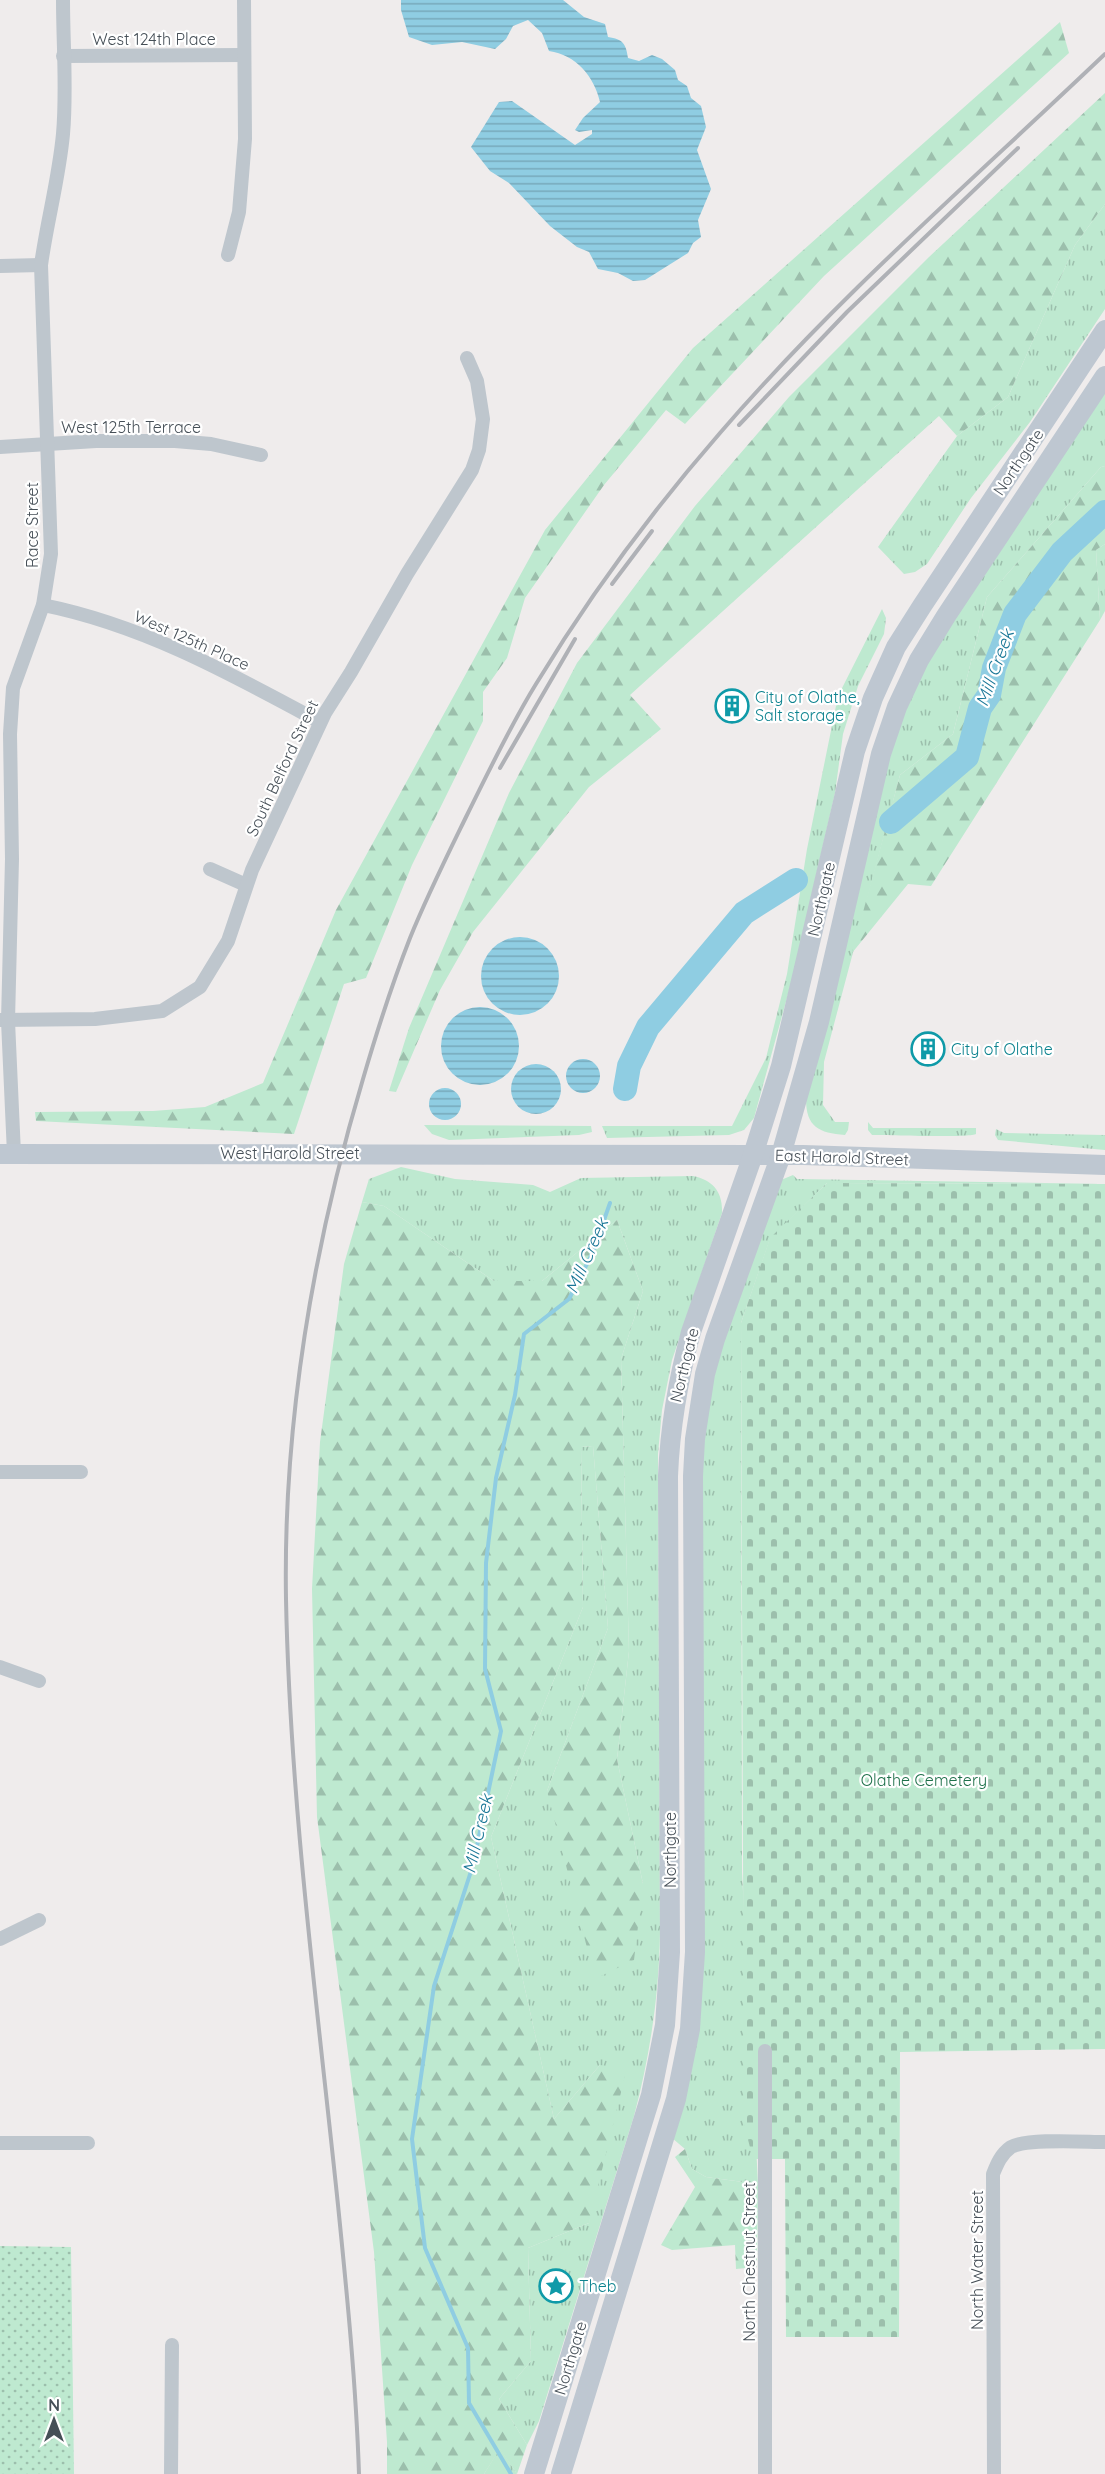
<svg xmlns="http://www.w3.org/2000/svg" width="1105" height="2474" font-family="Quicksand,sans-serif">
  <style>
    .grass { fill: url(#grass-tufts) }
    .forest { fill: url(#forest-firs) }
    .cemetery { fill: url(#cemetery-stones) }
    .park { fill: url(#park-dots) }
    .water { fill: url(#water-rules) }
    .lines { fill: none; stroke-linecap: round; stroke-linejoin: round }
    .stream { stroke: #8fcde2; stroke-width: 4 }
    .river { stroke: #8fcde2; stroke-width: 24 }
    .street { stroke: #bec6cd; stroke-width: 14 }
    .secondary { stroke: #bec7d1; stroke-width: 20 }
    .rail { stroke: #afb1b6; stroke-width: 4 }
    .labels { text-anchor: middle; stroke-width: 4.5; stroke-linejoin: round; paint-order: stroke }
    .street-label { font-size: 16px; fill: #464f57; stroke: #fff }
    .culture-label { font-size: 16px; fill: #0d838f; stroke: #fff; text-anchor: start }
    .park-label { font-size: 16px; fill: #1f714b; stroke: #fff }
    .water-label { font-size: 18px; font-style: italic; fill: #1a7797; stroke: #fff }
  </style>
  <defs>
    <pattern id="grass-tufts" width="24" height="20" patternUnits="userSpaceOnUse" patternTransform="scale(1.5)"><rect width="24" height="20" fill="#bee9d0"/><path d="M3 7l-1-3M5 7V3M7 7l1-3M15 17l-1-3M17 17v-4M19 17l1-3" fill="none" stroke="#9cbfac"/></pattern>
    <pattern id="forest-firs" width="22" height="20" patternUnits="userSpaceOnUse" patternTransform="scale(1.5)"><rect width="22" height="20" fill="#bee9d0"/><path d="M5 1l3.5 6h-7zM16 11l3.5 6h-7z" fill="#9cbfac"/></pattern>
    <pattern id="cemetery-stones" width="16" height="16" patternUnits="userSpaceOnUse" patternTransform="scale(1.5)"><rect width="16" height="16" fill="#bee9d0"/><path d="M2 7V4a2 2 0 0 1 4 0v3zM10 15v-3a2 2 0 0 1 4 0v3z" fill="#9cbfac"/></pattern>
    <pattern id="park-dots" width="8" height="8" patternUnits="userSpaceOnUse" patternTransform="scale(1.5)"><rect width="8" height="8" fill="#bee9d0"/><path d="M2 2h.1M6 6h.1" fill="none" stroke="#9cbfac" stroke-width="1.8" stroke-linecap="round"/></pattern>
    <pattern id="water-rules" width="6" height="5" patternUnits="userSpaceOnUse" patternTransform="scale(1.5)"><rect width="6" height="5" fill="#8fcde2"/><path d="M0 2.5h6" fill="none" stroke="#77a9ba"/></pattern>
  </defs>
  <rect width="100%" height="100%" fill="#efecec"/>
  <!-- grass -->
  <g class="grass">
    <path d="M 1105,204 L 1105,309 L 1030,422 L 971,498 L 927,564 L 915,572 L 904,574 L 878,547 L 957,436 L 1008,397 L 1075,245 Z"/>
    <path d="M 1105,388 L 1105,466 L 1101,467 L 987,597 L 953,734 L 900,775 L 824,1062 L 823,1105 L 835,1122 L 849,1122 L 848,1130 L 845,1135 C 819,1133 806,1127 806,1099 L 887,758 L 922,669 Z"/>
    <path d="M 1105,544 L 1105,611 L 1100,620 L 1096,550 Z"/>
    <path d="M 882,609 L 886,618 L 884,634 L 858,686 L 843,734 L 835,793 L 793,976 L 754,1118 L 744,1130 L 729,1135 L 607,1138 L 602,1126 L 732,1126 L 766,1058 L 787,974 L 807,849 L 838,696 Z"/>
    <path d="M 868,1122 L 873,1128 L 976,1128 L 976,1134 C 970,1138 887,1135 872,1135 L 868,1130 Z"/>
    <path d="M 424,1125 L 591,1126 L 592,1132 L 579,1135 L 449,1140 L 432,1134 Z"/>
    <path d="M 996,1129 L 1004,1133 L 1105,1135 L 1105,1150 L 998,1140 L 995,1135 Z"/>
    <path d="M 401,1167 L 455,1179 L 533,1185 L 550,1192 L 581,1178 L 693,1176 C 713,1180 723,1192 722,1213 L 672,1360 L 662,1410 L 658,1454 L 660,1933 C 659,1996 650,2055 634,2116 L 539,2421 L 527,2445 L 499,2399 L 531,2361 L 528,2248 L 589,2223 L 600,2065 L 554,2119 L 491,1837 L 583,1607 L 581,1447 L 593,1446 L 608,1628 L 547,1791 L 643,1884 L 617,1759 L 629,1651 L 621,1359 L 643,1291 L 617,1220 L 542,1281 L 494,1281 L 384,1206 L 362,1202 L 369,1179 Z"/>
    <path d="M 793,1175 L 797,1179 L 1105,1184 L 827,1183 L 770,1239 L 741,1323 L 742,1872 L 758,2184 L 706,2177 L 692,2169 L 685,2149 L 672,2138 L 683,2101 L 701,1465 L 714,1369 L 781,1180 Z"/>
    <path d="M 500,2448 L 517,2474 L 484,2474 Z"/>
  </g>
  <!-- forest -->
  <g class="forest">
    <path d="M 1060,22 L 1069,53 L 824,276 L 685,424 L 666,410 L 604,485 L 525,598 L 507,658 L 483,692 L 483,721 L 412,865 L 366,978 L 344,984 L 294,1134 L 36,1121 L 35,1112 L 153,1111 L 205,1107 L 263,1083 L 336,910 L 545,530 L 693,348 Z"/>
    <path d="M 1105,93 L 1105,204 L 1075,245 L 1008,397 L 957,436 L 939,416 L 630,695 L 661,729 L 589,787 L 473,932 L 440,990 L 396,1092 L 389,1091 L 409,1028 L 509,793 L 577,663 L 695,506 L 789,397 L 929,257 Z"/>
    <path d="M 1105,466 L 1105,544 L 1096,550 L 1100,620 L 931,886 L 908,884 L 852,953 L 900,775 L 953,734 L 987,597 L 1101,467 Z"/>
    <path d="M 362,1202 L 384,1206 L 494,1281 L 542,1281 L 617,1220 L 643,1291 L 621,1359 L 629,1651 L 617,1759 L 643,1884 L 634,1960 L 595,1979 L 547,1791 L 608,1628 L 593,1446 L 581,1447 L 583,1607 L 491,1837 L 554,2119 L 600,2065 L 626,2072 L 589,2223 L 528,2248 L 531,2361 L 499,2399 L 527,2445 L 517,2474 L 500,2449 L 484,2474 L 387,2474 L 387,2442 L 374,2252 L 317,1817 L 312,1589 L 320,1442 L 344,1264 Z"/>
    <path d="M 685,2149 L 692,2169 L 706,2177 L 758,2184 L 757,2267 L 736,2269 L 735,2245 L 672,2250 L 661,2245 L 695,2187 L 675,2157 Z"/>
  </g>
  <!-- cemetery -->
  <path class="cemetery" d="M 827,1183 L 1105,1184 L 1105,2049 L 900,2052 L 899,2337 L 786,2337 L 785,2159 L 753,2159 L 744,2124 L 741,1323 L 770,1238 Z"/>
  <!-- park -->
  <path class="park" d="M 0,2246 L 71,2247 L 74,2474 L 0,2474 Z"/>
  <!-- water -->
  <g class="water">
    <path d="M 401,0 L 563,0 L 584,17 L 605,24 L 608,37 C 623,39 626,44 628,58 L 639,61 L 652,55 L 662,59 L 675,70 L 678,80 L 687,86 L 691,98 L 701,106 L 706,127 L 697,150 L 711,189 L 698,220 L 701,237 L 693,243 L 688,253 L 645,280 L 633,281 L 618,273 L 598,269 L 589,252 L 577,247 L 550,226 L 509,183 L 490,171 L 471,147 L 499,102 L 512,101 L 575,145 L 592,134 L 592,130 L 579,132 L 575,130 L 583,118 L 600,102 C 594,76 576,55 549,51 L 542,33 L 528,20 L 513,26 L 506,39 L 495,49 L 462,42 L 432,45 L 409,37 L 401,10 Z"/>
    <circle cx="520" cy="976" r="39"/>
    <circle cx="480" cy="1046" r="39"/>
    <circle cx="583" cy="1076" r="17"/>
    <circle cx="536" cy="1089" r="25"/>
    <circle cx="445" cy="1104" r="16"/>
  </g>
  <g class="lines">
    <!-- stream -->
    <path class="stream" d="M 511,2474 L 469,2403 L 468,2348 L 425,2248 L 412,2139 L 434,1986 L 473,1865 L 501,1731 L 485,1669 L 486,1563 L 496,1478 L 515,1395 L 524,1334 L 569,1299 L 592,1254 L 610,1203"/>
    <!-- river -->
    <g class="river">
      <path d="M 891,822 L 967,757 L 980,708 L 989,695 L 994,668 L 1015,614 L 1062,552 L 1105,512"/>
      <path d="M 625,1089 L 629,1066 L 648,1027 L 744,913 L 796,880"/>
    </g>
    <!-- street -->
    <g class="street">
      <path d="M 63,56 L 244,55"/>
      <path d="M 228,255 L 239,212 L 245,139 L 244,0"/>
      <path d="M 0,266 L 41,265"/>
      <path d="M 0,447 L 96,441 L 175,441 L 211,444 L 261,455"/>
      <path d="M 43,605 C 143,625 231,674 320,722"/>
      <path d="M 210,869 L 246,885"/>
      <path d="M 0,1020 L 95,1019 L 162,1011 L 200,987 L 228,941 L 252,870 L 325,713 L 351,672 L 407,574 L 472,470 L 479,450 L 483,419 L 477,381 L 467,358"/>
      <path d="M 14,1154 L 8,1021 L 12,859 L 10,734 L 13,688 L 43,605 L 51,554 L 41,265 C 47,221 59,178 63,134 C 67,90 63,44 63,0"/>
      <path d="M 0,1472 L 81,1472"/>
      <path d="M 0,1667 L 39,1681"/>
      <path d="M 0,1939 L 39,1920"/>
      <path d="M 765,2051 L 765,2474"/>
      <path d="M 0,2143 L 88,2143"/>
      <path d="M 171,2474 L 172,2345"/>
      <path d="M 994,2474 L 993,2174 C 997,2164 1001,2154 1011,2147 C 1027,2138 1085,2142 1105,2142"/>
    </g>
    <!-- secondary -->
    <g class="secondary">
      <path d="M 0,1154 L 803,1155 L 1105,1165"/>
      <path d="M 534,2474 L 651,2095 L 665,2025 L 670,1952 L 668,1476 C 670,1427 678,1380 691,1332 L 753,1155 L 781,1066 L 855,751 L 873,698 L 896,647 L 922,606 L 1105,330"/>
      <path d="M 561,2474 L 676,2099 L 690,2029 L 695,1952 L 693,1476 L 695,1439 L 705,1374 L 715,1339 L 781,1155 L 819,1022 L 881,754 L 897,707 L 919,660 L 946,616 L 1105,376"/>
    </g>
    <!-- rail -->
    <g class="rail">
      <path d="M 739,425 L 847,312 L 1018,148"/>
      <path d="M 612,584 L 652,531"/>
      <path d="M 500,768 L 575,639"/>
      <path d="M 359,2474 C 356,2384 347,2294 338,2205 C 317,2003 290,1801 286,1599 C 283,1423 313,1247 363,1079 C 377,1031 392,984 410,938 C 427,896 447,856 467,815 C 489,771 510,726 536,684 C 590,595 652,511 720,433 C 837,297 975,178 1105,54"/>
    </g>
  </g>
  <!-- icons -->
  <defs>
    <symbol id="building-ring" viewBox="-11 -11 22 22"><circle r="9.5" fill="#fff" stroke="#0f9aa8" stroke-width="1.5"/><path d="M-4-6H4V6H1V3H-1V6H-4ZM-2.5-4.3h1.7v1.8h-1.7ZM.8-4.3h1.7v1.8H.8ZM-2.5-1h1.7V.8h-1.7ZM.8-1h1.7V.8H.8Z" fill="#0f9aa8"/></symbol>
    <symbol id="sight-ring" viewBox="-11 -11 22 22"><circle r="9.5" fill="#fff" stroke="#0f9aa8" stroke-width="1.5"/><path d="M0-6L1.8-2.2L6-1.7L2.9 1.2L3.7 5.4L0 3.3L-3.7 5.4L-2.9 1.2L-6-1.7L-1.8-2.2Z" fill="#0f9aa8"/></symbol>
  </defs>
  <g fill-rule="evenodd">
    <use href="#building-ring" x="713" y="687" width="38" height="38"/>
    <use href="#building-ring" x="909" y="1030" width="38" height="38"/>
    <use href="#sight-ring" x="537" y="2267" width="38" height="38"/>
  </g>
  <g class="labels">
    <!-- street labels -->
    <g class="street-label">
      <text x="154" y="45">West 124th Place</text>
      <text x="131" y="433">West 125th Terrace</text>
      <text transform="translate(1018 462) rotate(-56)" y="6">Northgate</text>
      <text transform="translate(32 525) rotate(-90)" y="6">Race Street</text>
      <text transform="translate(192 640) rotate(24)" y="6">West 125th Place</text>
      <text transform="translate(282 768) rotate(-65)" y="6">South Belford Street</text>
      <text transform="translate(821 899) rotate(-77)" y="6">Northgate</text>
      <text x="290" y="1159">West Harold Street</text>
      <text transform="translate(842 1157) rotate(2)" y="6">East Harold Street</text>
      <text transform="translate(684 1365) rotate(-76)" y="6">Northgate</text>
      <text transform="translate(670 1850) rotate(-90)" y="6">Northgate</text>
      <text transform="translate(977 2260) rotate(-90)" y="6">North Water Street</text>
      <text transform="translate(749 2262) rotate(-90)" y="6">North Chestnut Street</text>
      <text transform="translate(570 2358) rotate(-73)" y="6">Northgate</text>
    </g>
    <!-- culture labels -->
    <g class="culture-label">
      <text x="755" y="703">City of Olathe,<tspan x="755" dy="18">Salt storage</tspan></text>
      <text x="951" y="1055">City of Olathe</text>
      <text x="579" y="2292">Theb</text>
    </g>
    <!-- park labels -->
    <g class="park-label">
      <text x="924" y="1786">Olathe Cemetery</text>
    </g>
    <!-- water labels -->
    <g class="water-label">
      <text transform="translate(995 668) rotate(-70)" y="6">Mill Creek</text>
      <text transform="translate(587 1256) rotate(-66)" y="6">Mill Creek</text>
      <text transform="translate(478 1834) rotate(-77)" y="6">Mill Creek</text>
    </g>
  </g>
  <!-- north arrow -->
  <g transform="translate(54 2420)" stroke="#ffffff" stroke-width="4.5" paint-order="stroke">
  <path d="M0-4.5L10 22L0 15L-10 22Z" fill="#464f57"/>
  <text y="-9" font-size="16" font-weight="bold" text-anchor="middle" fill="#464f57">N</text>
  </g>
</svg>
